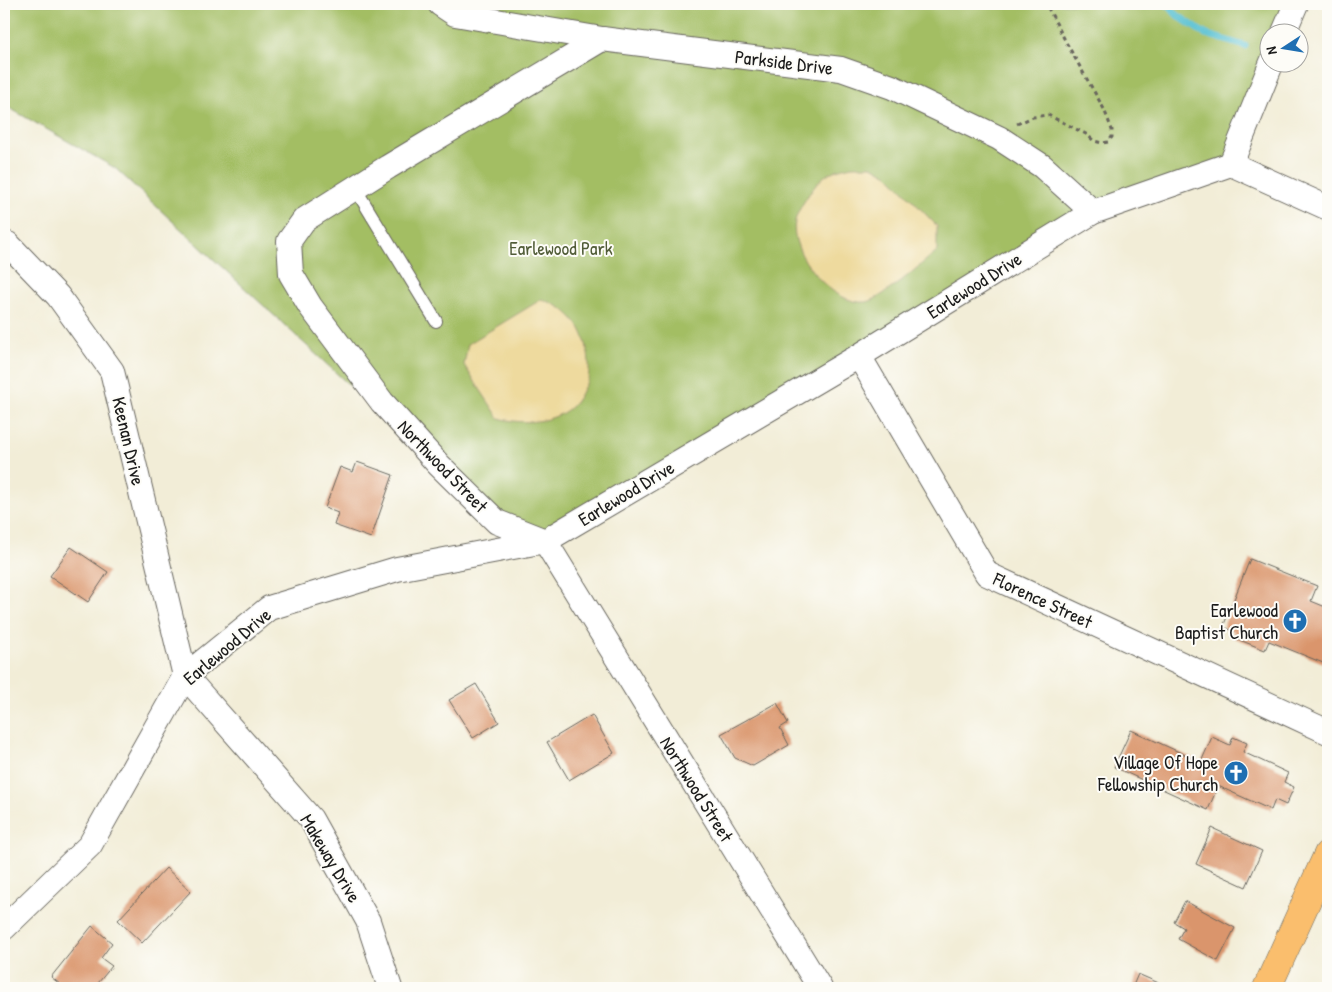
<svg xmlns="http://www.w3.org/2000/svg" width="1332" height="992" font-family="'Patrick Hand',sans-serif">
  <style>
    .green { fill: #a3be64; stroke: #606d40 }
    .sand { fill: #eeda9e; stroke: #857b5d }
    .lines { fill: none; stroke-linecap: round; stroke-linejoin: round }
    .stream { stroke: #56c0d2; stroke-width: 7 }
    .building { fill: #da956c }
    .service-casing { stroke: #67655d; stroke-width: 14 }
    .minor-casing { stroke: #67655d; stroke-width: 26 }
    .primary-casing { stroke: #67655d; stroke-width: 29 }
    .path { stroke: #67655d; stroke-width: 3; stroke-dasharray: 4 4; stroke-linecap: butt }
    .service { stroke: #fff; stroke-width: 12 }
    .minor { stroke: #fff; stroke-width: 24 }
    .primary { stroke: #fabe6d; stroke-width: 28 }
    .labels { text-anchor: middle; stroke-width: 4; stroke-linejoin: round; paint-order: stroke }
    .street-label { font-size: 19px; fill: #1c1c1c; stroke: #fdfcf7 }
    .park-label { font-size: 19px; fill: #525d39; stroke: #fdfcf7 }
    .poi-label { font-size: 19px; fill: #1c1c1c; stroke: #fdfcf7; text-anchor: end }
  </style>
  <rect width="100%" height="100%" fill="#fdfcf7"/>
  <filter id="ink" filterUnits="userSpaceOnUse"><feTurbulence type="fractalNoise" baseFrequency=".02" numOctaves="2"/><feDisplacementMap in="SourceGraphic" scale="10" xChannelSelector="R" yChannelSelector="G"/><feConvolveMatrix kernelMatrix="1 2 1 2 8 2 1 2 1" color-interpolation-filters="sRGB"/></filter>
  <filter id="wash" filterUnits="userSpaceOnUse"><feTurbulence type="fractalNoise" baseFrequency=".0096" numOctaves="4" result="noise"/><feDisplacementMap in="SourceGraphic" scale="20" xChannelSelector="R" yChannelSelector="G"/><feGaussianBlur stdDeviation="1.12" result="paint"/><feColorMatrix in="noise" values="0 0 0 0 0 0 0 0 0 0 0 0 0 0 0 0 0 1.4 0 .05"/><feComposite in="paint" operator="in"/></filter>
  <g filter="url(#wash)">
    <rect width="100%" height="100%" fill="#f2edd7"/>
    <!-- green -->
    <path class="green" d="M 4,4 L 1296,4 L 1284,32 L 1270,32 L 1270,62 L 1231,164 L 1093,212 L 545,541 L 497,522 L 115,168 L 4,105 Z"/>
    <!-- sand -->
    <g class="sand">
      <path d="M 852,166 L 872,166 L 888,175 L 937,226 L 937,251 C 922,263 882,300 866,302 C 833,306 788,253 795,221 C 797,212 804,202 809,194 C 823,175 828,171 852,166 Z"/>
      <path d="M 542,299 C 550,303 560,306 566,312 C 578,322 584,334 587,348 C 589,358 590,369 588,379 C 587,382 585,386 583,389 C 580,395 577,401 572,406 C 555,423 522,425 499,418 L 464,365 L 468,344 Z"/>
    </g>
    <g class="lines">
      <!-- stream -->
      <path class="stream" d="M 1167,4 L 1177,15 L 1205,34 L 1245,46"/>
    </g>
    <g id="blocks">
      <!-- building -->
      <g class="building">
        <path d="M 357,462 L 393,475 L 371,538 L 334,525 L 338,513 L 325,508 L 340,467 L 353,472 Z"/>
        <path d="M 71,547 L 108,572 L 88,602 L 50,576 Z"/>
        <path d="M 1250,559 L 1317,586 L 1311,601 L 1328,608 L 1328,665 L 1269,641 L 1265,650 L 1232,637 L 1234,631 L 1223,627 Z"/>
        <path d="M 476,684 L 499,722 L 473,738 L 449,700 Z"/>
        <path d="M 777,703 L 788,723 L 780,728 L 789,745 L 753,766 L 735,758 L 721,734 Z"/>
        <path d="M 592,715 L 614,753 L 569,780 L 547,742 Z"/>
        <path d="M 1131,730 L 1201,762 L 1212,737 L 1230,745 L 1233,737 L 1247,743 L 1243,752 L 1288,773 L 1284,782 L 1294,787 L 1286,805 L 1275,800 L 1271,810 L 1218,786 L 1208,810 L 1114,767 Z"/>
        <path d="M 1212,828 L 1262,851 L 1246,887 L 1196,864 Z"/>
        <path d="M 166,868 L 191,891 L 142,943 L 118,920 Z"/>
        <path d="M 1185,901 L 1235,928 L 1218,961 L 1178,939 L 1184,928 L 1174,922 Z"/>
        <path d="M 92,926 L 112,943 L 101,958 L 112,966 L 94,988 L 65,988 L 51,977 Z"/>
        <path d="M 1138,974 L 1170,988 L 1132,988 Z"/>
      </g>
    </g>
  </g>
  <g filter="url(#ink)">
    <use href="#blocks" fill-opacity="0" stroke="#67655d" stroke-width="1"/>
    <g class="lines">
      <defs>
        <path id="service" d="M 355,188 L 436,321"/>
        <g id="minor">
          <path d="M 440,4 L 455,14 L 602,39 L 841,69 L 892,87 L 999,138 L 1042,166 L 1093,212"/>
          <path d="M 1284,32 L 1296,4"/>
          <path d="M 602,39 L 388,167 L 304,220 L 289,241 L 291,274 L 310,306 L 382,402 L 439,465 L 497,522 L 545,541 L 820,988"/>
          <path d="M 1231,164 L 1328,208"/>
          <path d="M 4,243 L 8,244 L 58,296 L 112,371 L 185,676 L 311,819 L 368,921 L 390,988"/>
          <path d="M 859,356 L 987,574 L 1328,732"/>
          <path d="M 4,928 L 90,845 L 185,676 L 269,608 L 397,569 L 545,541 L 859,356 L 1093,212 L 1231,164 L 1272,62"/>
        </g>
        <path id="primary" d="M 1267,988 L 1328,854"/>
      </defs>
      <!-- service casing -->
      <use href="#service" class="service-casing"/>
      <!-- minor casing -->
      <use href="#minor" class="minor-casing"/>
      <!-- primary casing -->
      <use href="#primary" class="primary-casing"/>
      <!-- path -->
      <path class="path" d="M 1017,124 L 1033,117 L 1048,115 L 1086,134 L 1094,141 L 1102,143 L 1108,142 L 1112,137 L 1112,130 L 1104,109 L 1067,44 L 1046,4"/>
      <!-- service -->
      <use href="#service" class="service"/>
      <!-- minor -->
      <use href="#minor" class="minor"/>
      <!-- primary -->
      <use href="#primary" class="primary"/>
    </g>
  </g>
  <!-- icons -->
  <defs>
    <symbol id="church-disc" viewBox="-11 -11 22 22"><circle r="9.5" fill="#1f6fb2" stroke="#fdfcf7"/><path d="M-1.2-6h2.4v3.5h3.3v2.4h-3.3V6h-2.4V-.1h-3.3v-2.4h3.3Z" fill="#fff"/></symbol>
  </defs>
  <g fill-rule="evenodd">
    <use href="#church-disc" x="1281" y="607" width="28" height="28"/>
    <use href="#church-disc" x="1222" y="759" width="28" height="28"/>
  </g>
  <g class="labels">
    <!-- street labels -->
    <g class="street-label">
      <text transform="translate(784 62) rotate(7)" y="7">Parkside Drive</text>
      <text transform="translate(974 285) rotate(-32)" y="7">Earlewood Drive</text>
      <text transform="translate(129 441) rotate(77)" y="7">Keenan Drive</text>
      <text transform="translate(443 466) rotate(46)" y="7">Northwood Street</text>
      <text transform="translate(626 493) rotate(-31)" y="7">Earlewood Drive</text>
      <text transform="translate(1043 600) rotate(25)" y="7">Florence Street</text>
      <text transform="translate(227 646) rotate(-40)" y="7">Earlewood Drive</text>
      <text transform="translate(697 789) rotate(58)" y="7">Northwood Street</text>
      <text transform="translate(331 858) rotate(59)" y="7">Makeway Drive</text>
    </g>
    <!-- park labels -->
    <g class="park-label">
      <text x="561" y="255">Earlewood Park</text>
    </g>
    <!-- poi labels -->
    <g class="poi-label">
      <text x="1278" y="617">Earlewood<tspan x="1278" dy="22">Baptist Church</tspan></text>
      <text x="1218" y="769">Village Of Hope<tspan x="1218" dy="22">Fellowship Church</tspan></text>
    </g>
  </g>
  <!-- margin -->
  <rect width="1332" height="992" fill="none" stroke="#fdfcf7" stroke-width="20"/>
  <!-- north arrow -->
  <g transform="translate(1284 48) rotate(258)"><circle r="24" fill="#fdfcf7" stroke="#a3a29f"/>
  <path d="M0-4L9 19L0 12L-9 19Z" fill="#1f6fb2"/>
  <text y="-8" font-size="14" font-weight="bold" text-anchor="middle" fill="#1c1c1c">N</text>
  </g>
</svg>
